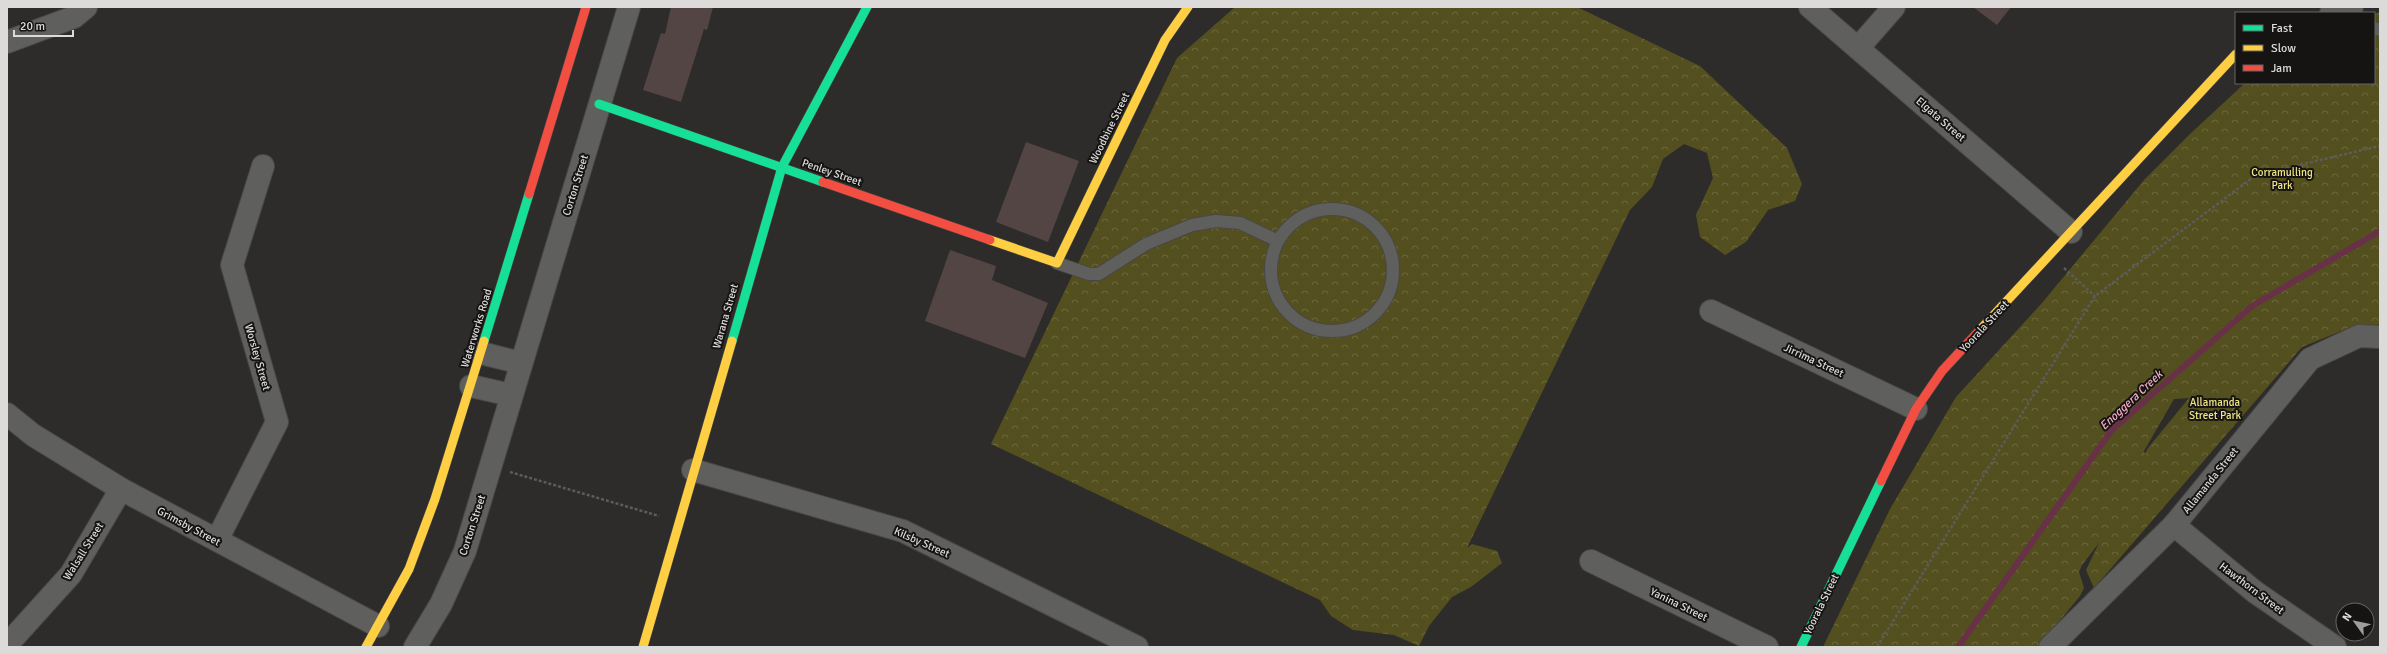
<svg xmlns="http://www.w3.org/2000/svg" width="2387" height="654" font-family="Signika,sans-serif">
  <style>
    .forest { fill: url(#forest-crowns); fill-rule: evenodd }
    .pitch { fill: #534f1e }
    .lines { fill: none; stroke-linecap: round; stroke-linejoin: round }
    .stream { stroke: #693147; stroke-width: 6 }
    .building { fill: #534543 }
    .lane-casing { stroke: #494847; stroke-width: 14 }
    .street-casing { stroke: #494847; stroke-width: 24 }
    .fast-casing { stroke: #494847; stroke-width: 10 }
    .slow-casing { stroke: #494847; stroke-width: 10 }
    .jam-casing { stroke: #494847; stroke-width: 10 }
    .path { stroke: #5c5c5a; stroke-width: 2.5; stroke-dasharray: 3 2; stroke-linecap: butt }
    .lane { stroke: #5f5f5e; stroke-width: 12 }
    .street { stroke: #5f5f5e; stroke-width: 22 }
    .fast { stroke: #16e098; stroke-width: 9 }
    .slow { stroke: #ffcf43; stroke-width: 9 }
    .jam { stroke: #f24e42; stroke-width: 9 }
    .labels { text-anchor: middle; stroke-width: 4; stroke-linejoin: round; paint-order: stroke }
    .street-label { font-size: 11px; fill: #dddbda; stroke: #151413 }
    .park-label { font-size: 11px; fill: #efe684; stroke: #151413 }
    .water-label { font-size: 12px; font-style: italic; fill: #f7aac4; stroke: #151413 }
  </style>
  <defs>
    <pattern id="forest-crowns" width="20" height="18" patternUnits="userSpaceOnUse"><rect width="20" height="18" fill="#534f1e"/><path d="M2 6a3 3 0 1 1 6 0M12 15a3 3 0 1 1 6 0" fill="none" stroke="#6b683e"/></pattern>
  </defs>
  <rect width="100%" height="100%" fill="#2e2c2a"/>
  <!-- forest -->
  <g class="forest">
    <path d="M 1235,7 L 1577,7 L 1700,66 L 1787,148 L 1802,184 L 1795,201 L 1768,210 L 1746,242 L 1725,255 L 1700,237 L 1696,215 L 1713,178 L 1707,153 L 1684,144 L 1663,159 L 1652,187 L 1630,210 L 1467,548 L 1472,544 L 1497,551 L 1502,563 L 1471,587 L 1452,597 L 1429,626 L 1419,646 L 1394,635 L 1353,630 L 1331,616 L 1320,600 L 991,444 L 1177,58 Z"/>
    <path d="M 2380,12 L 2380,330 L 2356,325 L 2302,347 L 2094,588 L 2086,570 L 2099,543 L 2082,565 L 2079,572 L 2084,588 L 2080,596 L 2038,647 L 1823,647 L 1890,509 L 1956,397 L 2042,303 L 2144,180 L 2190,134 L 2245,83 L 2374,83 L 2374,14 ZM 2189,398 L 2148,448 L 2145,454 L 2144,451 L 2174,399 Z"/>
  </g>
  <!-- pitch -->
  <path class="pitch" d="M 2201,390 L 2224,404 L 2211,423 L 2201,426 L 2192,419 L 2190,411 Z"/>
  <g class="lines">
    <!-- stream -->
    <path class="stream" d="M 1958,647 L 2111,431 L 2252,306 L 2380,231"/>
  </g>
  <!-- building -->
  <g class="building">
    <path d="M 671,7 L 713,7 L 707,30 L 704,29 L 681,102 L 643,90 L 661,33 L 665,34 Z"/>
    <path d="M 1973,7 L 2011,7 L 1997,25 Z"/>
    <path d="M 1026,142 L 1079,161 L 1048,242 L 996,222 Z"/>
    <path d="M 950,250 L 996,266 L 992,280 L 1048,303 L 1025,358 L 925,321 Z"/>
  </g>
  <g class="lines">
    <defs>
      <g id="lane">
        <path d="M 2374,28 L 2380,30"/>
        <circle cx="1332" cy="270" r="61"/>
        <path d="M 1057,263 L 1089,274 L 1099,274 L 1146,244 L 1192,225 L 1216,221 L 1240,223 L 1278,241"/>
      </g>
      <g id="street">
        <path d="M 1810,7 L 2071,232"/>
        <path d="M 2331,13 L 2352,7"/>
        <path d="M 7,42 L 74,17 L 86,7"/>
        <path d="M 1858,48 L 1894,7"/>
        <path d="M 1711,311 L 1916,409"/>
        <path d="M 481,353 L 521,363"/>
        <path d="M 471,386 L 511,395"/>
        <path d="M 7,414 L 33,435 L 121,489 L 378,626"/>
        <path d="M 693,470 L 903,531 L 1137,647"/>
        <path d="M 2174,525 L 2255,592 L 2335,647"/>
        <path d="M 217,540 L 277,422 L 232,265 L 263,166"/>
        <path d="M 1591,561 L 1767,647"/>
        <path d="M 7,645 L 71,574 L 121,489"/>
        <path d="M 415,647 L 441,604 L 465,551 L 629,7"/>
        <path d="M 2050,647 L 2174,525 L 2310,359 L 2359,336 L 2380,337"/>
      </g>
      <g id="fast">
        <path d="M 599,104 L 823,182"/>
        <path d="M 484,341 L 529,194"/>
        <path d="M 732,341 L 782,167 L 867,7"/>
        <path d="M 1801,647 L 1881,481"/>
      </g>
      <g id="slow">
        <path d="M 990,240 L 1057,263 L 1165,40 L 1188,7"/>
        <path d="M 1979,331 L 2236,54"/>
        <path d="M 366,647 L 409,569 L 435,499 L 484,341"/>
        <path d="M 643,647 L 732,341"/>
      </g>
      <g id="jam">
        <path d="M 823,182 L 990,240"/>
        <path d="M 529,194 L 586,7"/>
        <path d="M 1881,481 L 1916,409 L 1942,371 L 1979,331"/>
      </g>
    </defs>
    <!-- lane casing -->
    <use href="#lane" class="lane-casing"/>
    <!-- street casing -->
    <use href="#street" class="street-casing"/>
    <!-- fast casing -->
    <use href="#fast" class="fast-casing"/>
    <!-- slow casing -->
    <use href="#slow" class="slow-casing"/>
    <!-- jam casing -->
    <use href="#jam" class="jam-casing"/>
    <!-- path -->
    <g class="path">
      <path d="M 2064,268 L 2095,296"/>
      <path d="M 510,472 L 659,516"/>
      <path d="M 1877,647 L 2095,296 L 2256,175 L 2380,146"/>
    </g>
    <!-- lane -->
    <use href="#lane" class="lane"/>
    <!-- street -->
    <use href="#street" class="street"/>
    <!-- fast -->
    <use href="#fast" class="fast"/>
    <!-- slow -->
    <use href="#slow" class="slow"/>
    <!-- jam -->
    <use href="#jam" class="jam"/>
  </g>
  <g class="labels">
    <!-- street labels -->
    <g class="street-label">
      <text transform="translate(1941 119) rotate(41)" y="4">Elgata Street</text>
      <text transform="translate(1109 128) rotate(-64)" y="4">Woodbine Street</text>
      <text transform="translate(832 172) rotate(19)" y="4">Penley Street</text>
      <text transform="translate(575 185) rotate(-73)" y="4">Corton Street</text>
      <text transform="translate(725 316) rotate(-74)" y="4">Warana Street</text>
      <text transform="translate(1984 326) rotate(-47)" y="4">Yoorala Street</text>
      <text transform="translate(476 328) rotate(-73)" y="4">Waterworks Road</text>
      <text transform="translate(258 357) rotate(74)" y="4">Worsley Street</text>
      <text transform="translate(1814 360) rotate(25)" y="4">Jirrima Street</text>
      <text transform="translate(2210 480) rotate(-51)" y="4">Allamanda Street</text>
      <text transform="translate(472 525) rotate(-72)" y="4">Corton Street</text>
      <text transform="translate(189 526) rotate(28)" y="4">Grimsby Street</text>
      <text transform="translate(922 542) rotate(24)" y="4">Kilsby Street</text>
      <text transform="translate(83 551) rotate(-58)" y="4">Walsall Street</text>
      <text transform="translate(2252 588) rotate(37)" y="4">Hawthorn Street</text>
      <text transform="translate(1679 604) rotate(26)" y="4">Yanina Street</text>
      <text transform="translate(1821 604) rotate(-64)" y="4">Yoorala Street</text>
    </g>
    <!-- park labels -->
    <g class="park-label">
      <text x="2282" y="176">Corramulling<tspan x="2282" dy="13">Park</tspan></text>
      <text x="2215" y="406">Allamanda<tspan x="2215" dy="13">Street Park</tspan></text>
    </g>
    <!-- water labels -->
    <g class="water-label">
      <text transform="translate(2131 400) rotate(-43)" y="4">Enoggera Creek</text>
    </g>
  </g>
  <!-- border -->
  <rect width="2387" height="654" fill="none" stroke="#dddbda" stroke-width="16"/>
  <!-- legend -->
  <rect x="2235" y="12" width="140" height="72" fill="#151413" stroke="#656463"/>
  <rect x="2243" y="25" width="20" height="6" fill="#16e098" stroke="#656463"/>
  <text x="2271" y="32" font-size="12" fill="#dddbda">Fast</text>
  <rect x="2243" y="45" width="20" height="6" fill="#ffcf43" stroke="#656463"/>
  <text x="2271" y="52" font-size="12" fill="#dddbda">Slow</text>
  <rect x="2243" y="65" width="20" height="6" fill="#f24e42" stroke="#656463"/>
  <text x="2271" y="72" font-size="12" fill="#dddbda">Jam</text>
  <!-- north arrow -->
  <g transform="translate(2355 622) rotate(303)"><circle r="19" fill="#151413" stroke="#656463"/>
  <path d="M0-3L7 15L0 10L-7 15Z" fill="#a09e9c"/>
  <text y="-6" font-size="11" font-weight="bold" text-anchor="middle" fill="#dddbda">N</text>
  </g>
  <!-- scale -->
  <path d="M14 30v6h59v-6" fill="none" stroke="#dddbda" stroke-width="2"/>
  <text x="20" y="30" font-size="12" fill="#dddbda" stroke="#151413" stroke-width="3" paint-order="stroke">20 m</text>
</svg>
